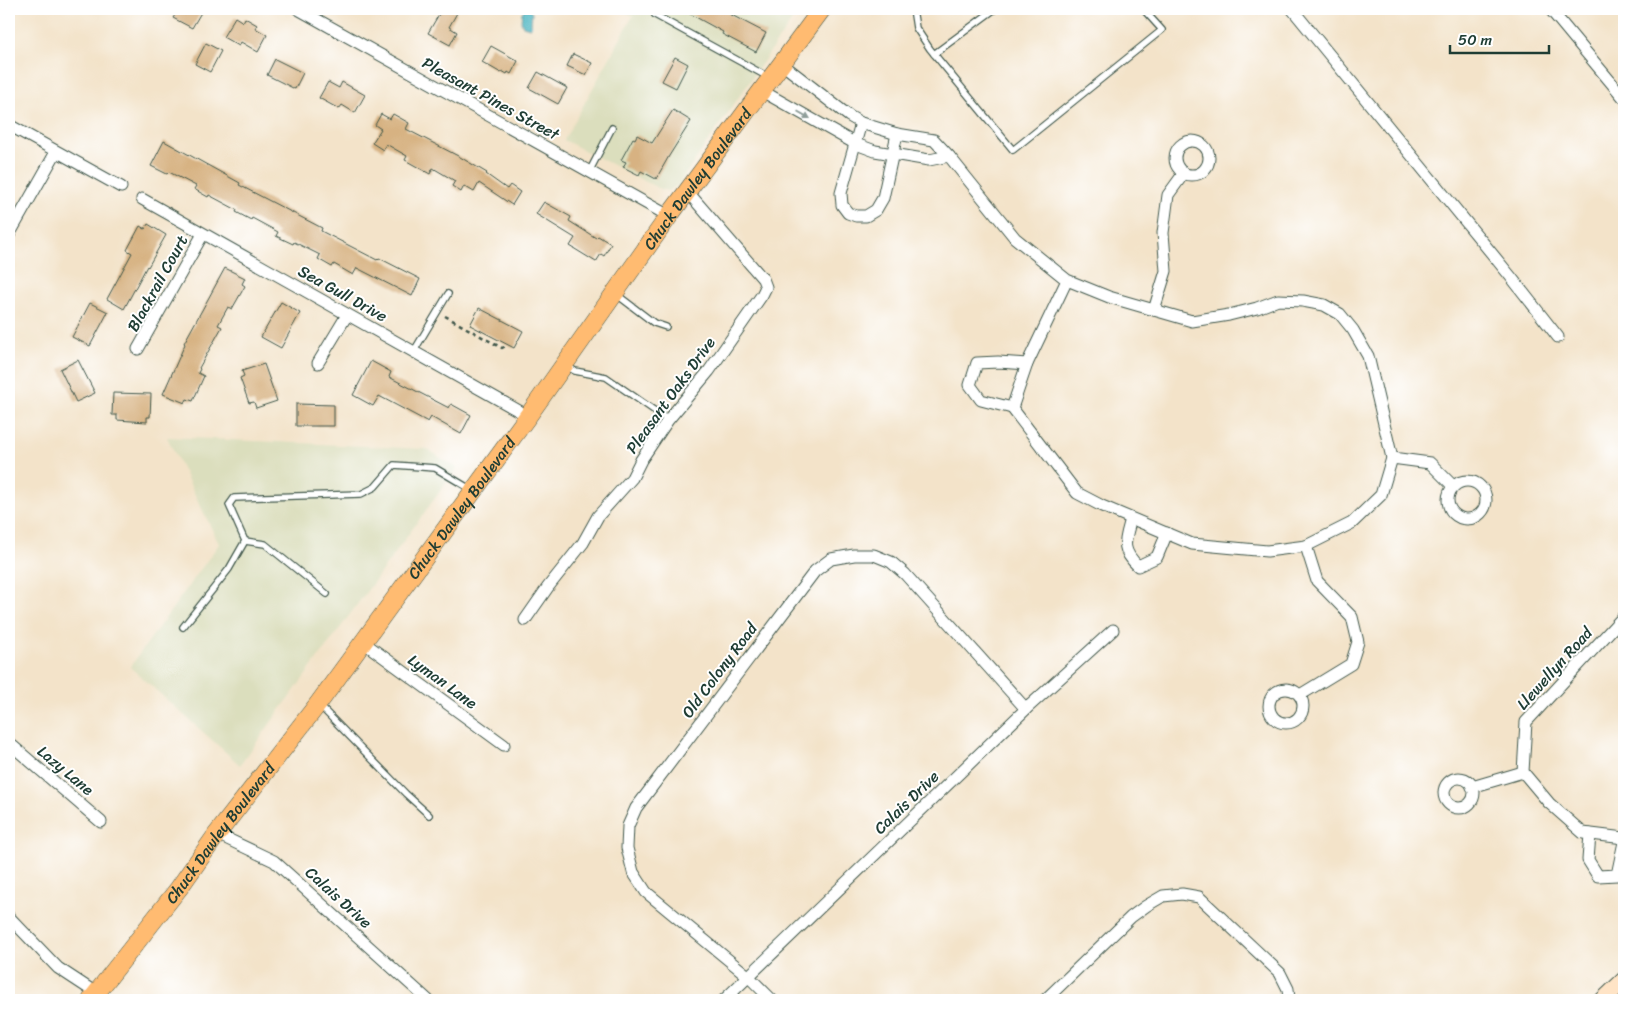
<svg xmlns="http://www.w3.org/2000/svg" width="1633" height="1009" font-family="Sriracha,sans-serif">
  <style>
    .built { fill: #dbdebd }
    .water { fill: #43b1be; stroke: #317779 }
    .building { fill: #d7b282 }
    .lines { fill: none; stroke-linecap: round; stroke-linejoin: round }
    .lane-casing { stroke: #3f564a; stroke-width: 8 }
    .street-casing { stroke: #3f564a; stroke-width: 13 }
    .secondary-casing { stroke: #3f564a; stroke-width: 18 }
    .primary-casing { stroke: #3f564a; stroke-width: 19 }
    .path { stroke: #3f564a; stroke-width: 2.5; stroke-dasharray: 4 4; stroke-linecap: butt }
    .lane { stroke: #fff; stroke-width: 5.5 }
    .street { stroke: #fff; stroke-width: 11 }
    .secondary { stroke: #ffe4c6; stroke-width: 16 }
    .primary { stroke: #ffbb71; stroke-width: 18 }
    .oneway { fill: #8f9e9a }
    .labels { text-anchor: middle; stroke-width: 4; stroke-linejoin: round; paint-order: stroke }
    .street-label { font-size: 16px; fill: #1f3d34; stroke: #fff }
  </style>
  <rect width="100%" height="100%" fill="#fff"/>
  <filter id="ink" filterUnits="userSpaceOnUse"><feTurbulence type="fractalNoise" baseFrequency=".02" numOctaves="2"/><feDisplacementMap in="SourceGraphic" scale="10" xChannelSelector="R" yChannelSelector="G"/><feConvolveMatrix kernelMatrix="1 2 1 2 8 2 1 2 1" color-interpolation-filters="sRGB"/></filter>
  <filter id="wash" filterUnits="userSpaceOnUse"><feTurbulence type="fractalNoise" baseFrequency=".0096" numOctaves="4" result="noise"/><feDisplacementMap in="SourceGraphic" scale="20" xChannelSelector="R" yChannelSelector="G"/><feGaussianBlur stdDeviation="1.12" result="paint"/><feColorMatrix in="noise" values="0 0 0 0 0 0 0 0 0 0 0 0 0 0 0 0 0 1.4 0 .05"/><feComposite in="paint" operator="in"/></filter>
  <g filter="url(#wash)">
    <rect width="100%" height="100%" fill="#f3e3c9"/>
    <!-- built -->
    <g class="built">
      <path d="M 619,9 L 788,9 L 797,13 L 678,185 L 668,191 L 660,189 L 564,140 L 633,16 Z"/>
      <path d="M 167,437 L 427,449 L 457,468 L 240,765 L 130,667 L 219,544 Z"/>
    </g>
    <!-- water -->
    <path class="water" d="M 529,9 L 532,13 L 531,25 L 532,26 L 530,28 L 523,26 L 521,21 L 522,12 L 525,9 Z"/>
    <g id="blocks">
      <!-- building -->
      <g class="building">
        <path d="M 179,9 L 203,9 L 192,28 L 173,18 Z"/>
        <path d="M 442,9 L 449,9 L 457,13 L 449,27 L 457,32 L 450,45 L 428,33 Z"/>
        <path d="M 681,9 L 720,9 L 766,33 L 756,52 L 722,34 L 723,32 Z"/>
        <path d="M 235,17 L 243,22 L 245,18 L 257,25 L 255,28 L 267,35 L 258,52 L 241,42 L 239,46 L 223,37 Z"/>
        <path d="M 206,43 L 221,51 L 210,72 L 195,64 Z"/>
        <path d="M 491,46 L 518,61 L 511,74 L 508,72 L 507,74 L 502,71 L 501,73 L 482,62 Z"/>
        <path d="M 573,54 L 592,63 L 586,75 L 567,66 Z"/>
        <path d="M 675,57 L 688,64 L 676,88 L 662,81 Z"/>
        <path d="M 275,59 L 303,73 L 295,89 L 267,75 Z"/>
        <path d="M 538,72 L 567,88 L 558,104 L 529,88 Z"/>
        <path d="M 328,82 L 339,88 L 342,82 L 365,95 L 355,113 L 342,105 L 339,109 L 319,98 Z"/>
        <path d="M 673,110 L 691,121 L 669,156 L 656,179 L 641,171 L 639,175 L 623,167 L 626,162 L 621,160 L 633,138 L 635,139 L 637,135 L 652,143 Z"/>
        <path d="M 381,114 L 390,119 L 393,114 L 409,123 L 406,129 L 460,157 L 487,173 L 486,174 L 507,189 L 510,185 L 520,192 L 512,205 L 479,183 L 474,192 L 464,186 L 461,192 L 452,186 L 455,181 L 433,168 L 430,174 L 405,160 L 407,156 L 386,144 L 383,150 L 372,143 L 381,129 L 375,125 Z"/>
        <path d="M 164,141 L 240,183 L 239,185 L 322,228 L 321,231 L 377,260 L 379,258 L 420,279 L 412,296 L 357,268 L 353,275 L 334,264 L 332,267 L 318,259 L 320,255 L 294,242 L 293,244 L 276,236 L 278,232 L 252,218 L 251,220 L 236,212 L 237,210 L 209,195 L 208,197 L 194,189 L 196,186 L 169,172 L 167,174 L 151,166 Z"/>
        <path d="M 544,202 L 571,217 L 569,221 L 596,238 L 598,236 L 611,244 L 604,256 L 601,254 L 596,262 L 570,246 L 575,238 L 536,214 Z"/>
        <path d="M 148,224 L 166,235 L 148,267 L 147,266 L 124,309 L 107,299 L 132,253 L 127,250 L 140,226 L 145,229 Z"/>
        <path d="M 225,268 L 245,278 L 242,284 L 245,286 L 232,309 L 228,307 L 218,325 L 222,327 L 199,368 L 200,369 L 198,373 L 204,376 L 193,401 L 187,399 L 185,403 L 163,394 L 185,344 L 184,343 Z"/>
        <path d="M 281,302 L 300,313 L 281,348 L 261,337 Z"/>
        <path d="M 90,303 L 108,312 L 90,346 L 72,337 Z"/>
        <path d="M 479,308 L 523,331 L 514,348 L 470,325 Z"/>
        <path d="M 78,360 L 95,393 L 76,402 L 60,369 Z"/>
        <path d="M 371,361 L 391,372 L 389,377 L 449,408 L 451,404 L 471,415 L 461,434 L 431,417 L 428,422 L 379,396 L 373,406 L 353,395 Z"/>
        <path d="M 264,364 L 277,401 L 256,408 L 254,402 L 249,403 L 240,378 L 244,376 L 242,371 Z"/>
        <path d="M 113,393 L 151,394 L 150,417 L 147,417 L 147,422 L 117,420 L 117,415 L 112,415 Z"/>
        <path d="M 296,404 L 334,405 L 334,426 L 296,426 Z"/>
      </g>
    </g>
  </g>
  <g filter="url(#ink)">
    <use href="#blocks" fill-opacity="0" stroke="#3f564a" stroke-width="1"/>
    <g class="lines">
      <defs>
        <g id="lane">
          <path d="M 658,9 L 655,15 L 770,78"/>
          <path d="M 913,9 L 916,28 L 930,49 L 1013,150 L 1162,30 L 1143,9"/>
          <path d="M 934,54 L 995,9"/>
          <path d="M 589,172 L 612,128"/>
          <path d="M 616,294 L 654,323 L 666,327"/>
          <path d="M 414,351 L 448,294"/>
          <path d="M 566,366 L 575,371 L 606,377 L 668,420"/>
          <path d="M 245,541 L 265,544 L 327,594"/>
          <path d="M 183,627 L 229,569 L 245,541 L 229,505 L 234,498 L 361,494 L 375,487 L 394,465 L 435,468 L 472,490"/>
          <path d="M 320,706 L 406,794 L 429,815"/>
        </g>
        <g id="street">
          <path d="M 298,9 L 669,216"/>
          <path d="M 1292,9 L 1511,277 L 1558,337"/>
          <path d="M 1550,9 L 1624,98"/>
          <path d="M 782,64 L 849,116 L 861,123 L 897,134 L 934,140 L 949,156 L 1015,238 L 1067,280 L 1109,297 L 1192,321 L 1229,315 L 1257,308 L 1278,300 L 1303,301 L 1324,305 L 1340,314 L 1353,330 L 1368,356 L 1392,458 L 1381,495 L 1352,523 L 1306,546 L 1267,551 L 1192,544 L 1102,506 L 1077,493 L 1012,408 L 1027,364 L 1067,280"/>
          <path d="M 762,91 L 856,144 L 875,151 L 929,160 L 949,156"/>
          <path d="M 861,123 L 841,193 L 842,205 L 848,213 L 856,216 L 866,216 L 876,210 L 883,198 L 897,134"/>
          <path d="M 9,125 L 121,187"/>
          <circle cx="1192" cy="158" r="17"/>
          <path d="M 142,199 L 528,416"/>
          <path d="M 9,235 L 56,152"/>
          <path d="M 1154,310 L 1166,271 L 1163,233 L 1168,195 L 1184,173"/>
          <path d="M 138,349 L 203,234"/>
          <path d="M 318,363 L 347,315"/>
          <path d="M 1012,408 L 981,400 L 970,385 L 977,363 L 998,362 L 1027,364"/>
          <path d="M 1392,458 L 1430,463 L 1453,486"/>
          <circle cx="1467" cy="500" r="19"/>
          <path d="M 1131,519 C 1125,541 1120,549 1138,566 L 1157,557 L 1167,533"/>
          <path d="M 1624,616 L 1526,722 L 1523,772 L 1549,803 L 1583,833 L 1624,838"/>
          <path d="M 525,620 L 548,587 L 583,543 L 598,516 L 632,478 L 641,460 L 668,420 L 709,371 L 762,295 L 766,287 L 763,279 L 687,191"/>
          <path d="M 363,642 L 504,745"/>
          <circle cx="1286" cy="706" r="17"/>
          <path d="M 1300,695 L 1351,664 L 1358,642 L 1352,617 L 1317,581 L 1306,546"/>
          <path d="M 9,743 L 101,822"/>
          <circle cx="1459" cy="793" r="15"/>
          <path d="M 1472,787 L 1523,772"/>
          <path d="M 217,834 L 274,861 L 428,1000"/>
          <path d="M 1590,834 L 1588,860 L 1598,876 L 1617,875 L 1624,842"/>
          <path d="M 9,917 L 58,968 L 96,993"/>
          <path d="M 724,1000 L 1026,709 L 1113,630"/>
          <path d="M 772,1000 L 748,976 L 646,892 L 633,872 L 627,848 L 628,826 L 636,808 L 815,571 L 831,559 L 854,555 L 874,555 L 891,562 L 905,574 L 1026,709"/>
          <path d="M 1045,1000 L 1131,917 L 1146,906 L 1163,896 L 1182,894 L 1199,897 L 1280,973 L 1288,989 L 1289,1000"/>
        </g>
        <path id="secondary" d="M 1603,1000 L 1624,980"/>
        <g id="primary">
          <path id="s1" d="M 91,1000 L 179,888 L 217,834 L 318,704 L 528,416 L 669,216 L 822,9"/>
        </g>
      </defs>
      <!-- lane casing -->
      <use href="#lane" class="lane-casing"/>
      <!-- street casing -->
      <use href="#street" class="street-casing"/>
      <!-- secondary casing -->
      <use href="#secondary" class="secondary-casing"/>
      <!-- primary casing -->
      <use href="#primary" class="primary-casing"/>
      <!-- path -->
      <path class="path" d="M 445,316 L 502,348 L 504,347 L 505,345"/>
      <!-- lane -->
      <use href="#lane" class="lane"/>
      <!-- street -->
      <use href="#street" class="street"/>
      <!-- secondary -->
      <use href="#secondary" class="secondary"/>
      <!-- primary -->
      <use href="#primary" class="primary"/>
    </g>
    <!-- one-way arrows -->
    <defs><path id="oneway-solid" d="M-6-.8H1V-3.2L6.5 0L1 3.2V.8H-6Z" transform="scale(1.25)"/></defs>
    <use class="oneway" href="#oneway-solid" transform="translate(804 115) rotate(30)"/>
  </g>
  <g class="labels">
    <!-- street labels -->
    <g class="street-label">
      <text transform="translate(491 98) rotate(29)" y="6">Pleasant Pines Street</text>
      <text dy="6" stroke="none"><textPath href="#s1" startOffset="1021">Chuck Dawley Boulevard</textPath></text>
      <text transform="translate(157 283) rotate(-61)" y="6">Blackrail Court</text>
      <text transform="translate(343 293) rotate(29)" y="6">Sea Gull Drive</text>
      <text transform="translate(670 395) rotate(-54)" y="6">Pleasant Oaks Drive</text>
      <text dy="6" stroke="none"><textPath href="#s1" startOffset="616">Chuck Dawley Boulevard</textPath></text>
      <text transform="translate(1554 668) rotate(-48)" y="6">Llewellyn Road</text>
      <text transform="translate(719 670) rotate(-53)" y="6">Old Colony Road</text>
      <text transform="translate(443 681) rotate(36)" y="6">Lyman Lane</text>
      <text transform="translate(66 770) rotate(40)" y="6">Lazy Lane</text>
      <text transform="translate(906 802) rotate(-44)" y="6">Calais Drive</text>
      <text dy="6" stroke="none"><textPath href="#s1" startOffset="211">Chuck Dawley Boulevard</textPath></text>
      <text transform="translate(339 897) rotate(42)" y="6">Calais Drive</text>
    </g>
  </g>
  <!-- margin -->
  <rect width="1633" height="1009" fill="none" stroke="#fff" stroke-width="30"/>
  <!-- scale -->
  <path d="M1450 45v8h99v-8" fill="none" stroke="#1f3d34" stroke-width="2.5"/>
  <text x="1458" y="45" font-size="15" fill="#1f3d34" stroke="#ffffff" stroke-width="4" paint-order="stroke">50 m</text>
</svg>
